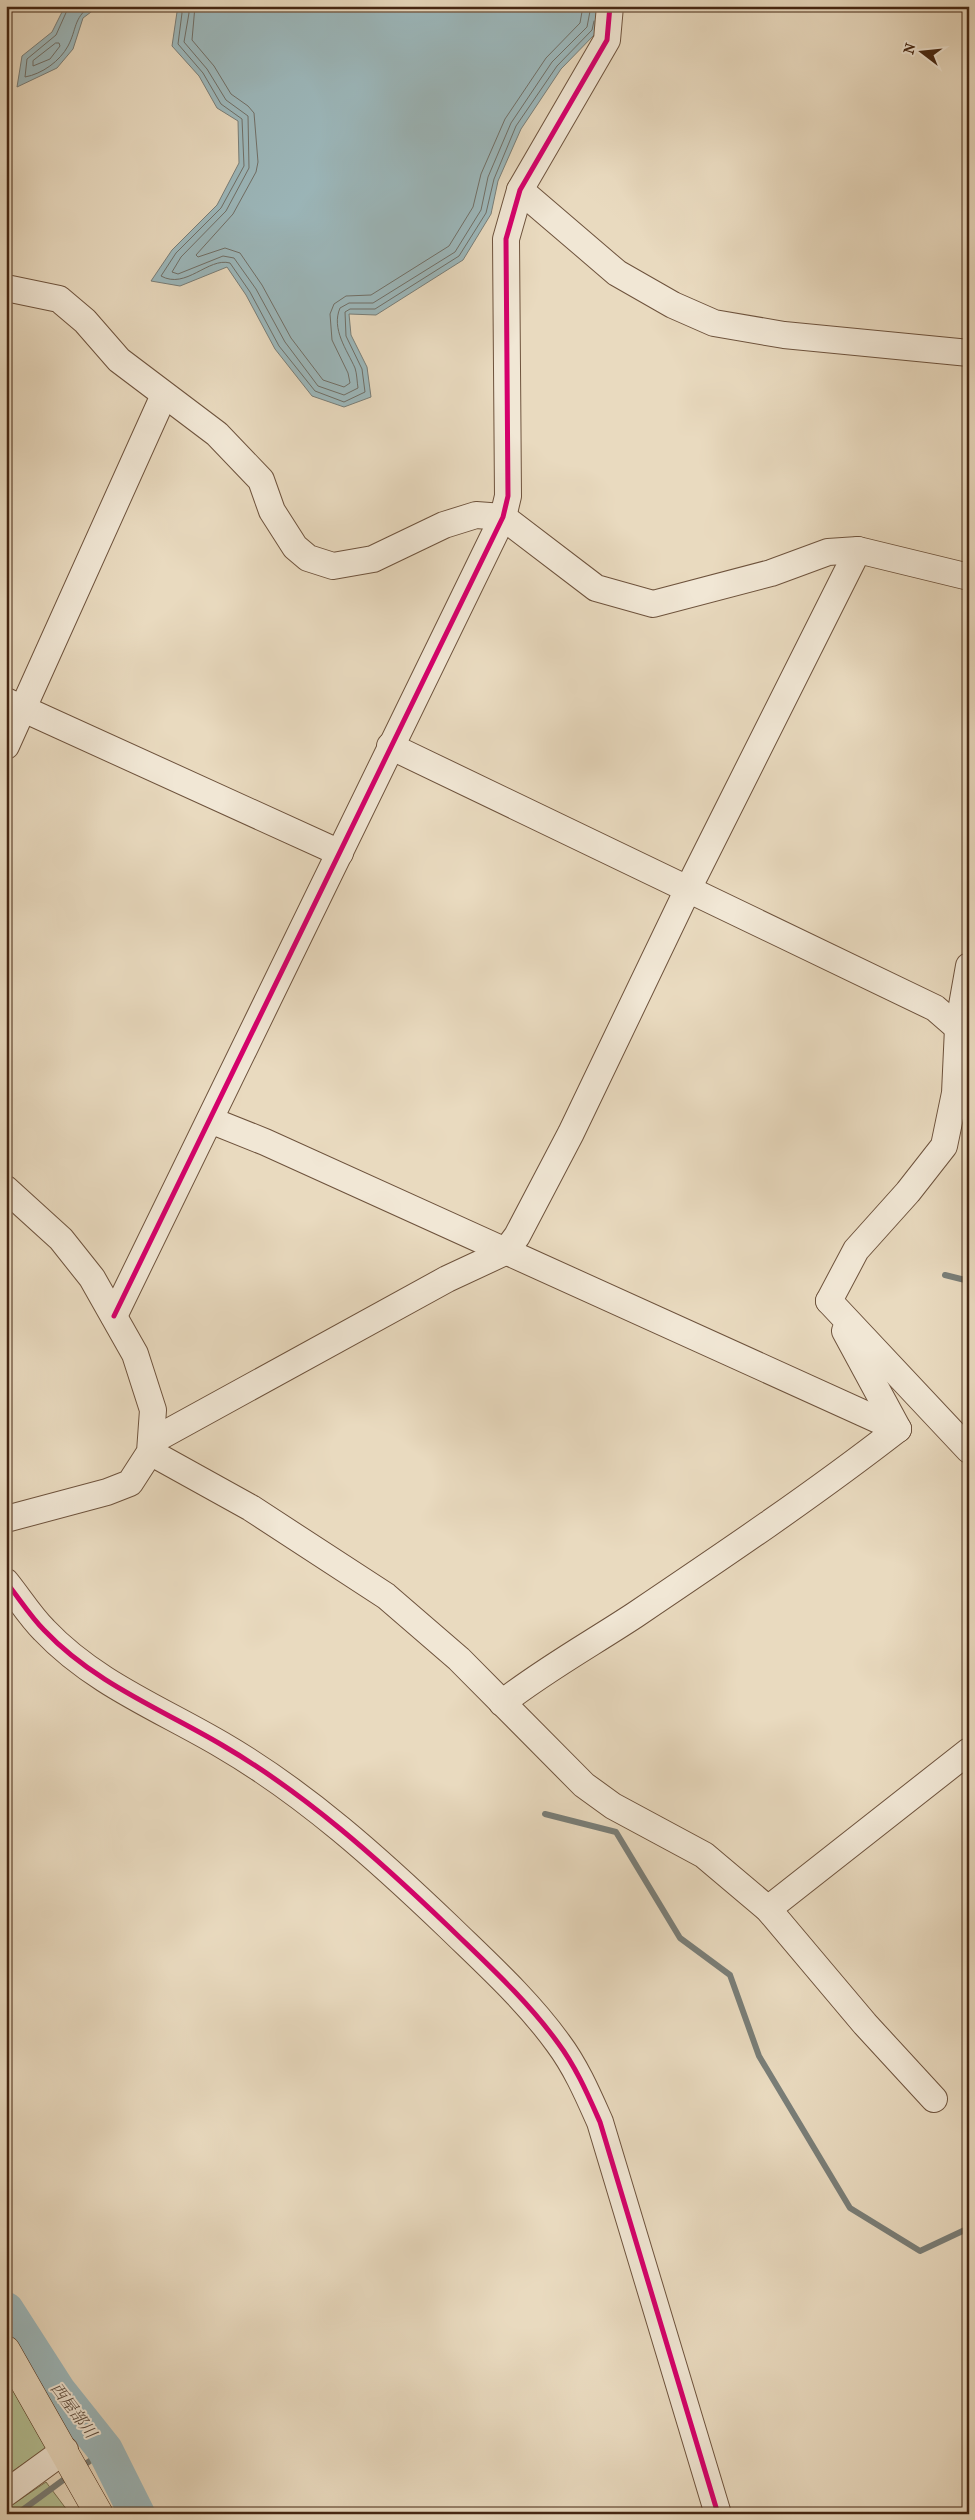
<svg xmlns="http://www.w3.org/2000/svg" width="975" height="2520" font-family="'IM FELL French Canon','Noto Serif JP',serif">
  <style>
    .green { fill: #b4c094; stroke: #7c7353 }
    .water { fill: #9cb8bc; stroke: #797e78 }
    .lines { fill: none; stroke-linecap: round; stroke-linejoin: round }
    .shore { stroke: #706f67; stroke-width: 1 }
    .stream { stroke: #797e78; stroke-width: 6 }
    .river { stroke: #9cb8bc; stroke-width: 36 }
    .minor-casing { stroke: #6e533d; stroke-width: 28 }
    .major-casing { stroke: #452612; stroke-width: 29 }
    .minor { stroke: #f1e7d5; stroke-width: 26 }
    .major { stroke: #e9dabf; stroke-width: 28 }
    .cycleway-casing { stroke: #f1e7d5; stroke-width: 8 }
    .cycleway { stroke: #d6006c; stroke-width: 5 }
    .labels { text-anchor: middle; stroke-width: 4; stroke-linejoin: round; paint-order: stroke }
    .water-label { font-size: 16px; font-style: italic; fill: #5b4a3c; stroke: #f1e7d5 }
  </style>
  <rect width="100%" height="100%" fill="#e9dabf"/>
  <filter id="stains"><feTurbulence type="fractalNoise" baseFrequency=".004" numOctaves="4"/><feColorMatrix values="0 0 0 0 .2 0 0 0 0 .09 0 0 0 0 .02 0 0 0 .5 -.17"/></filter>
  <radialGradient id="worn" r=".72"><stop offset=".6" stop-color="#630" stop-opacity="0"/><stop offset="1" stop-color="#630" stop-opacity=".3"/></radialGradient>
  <!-- green -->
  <g class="green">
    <path d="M 6,2376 L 49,2446 L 6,2476 Z"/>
    <path d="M 46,2482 L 70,2514 L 6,2514 L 6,2509 Z"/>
  </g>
  <!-- water -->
  <g class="water">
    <path d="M 65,6 L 99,6 L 83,18 L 73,49 L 57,68 L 17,87 L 22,56 L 52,32 Z"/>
    <path d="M 175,6 L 602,6 L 597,32 L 561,69 L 521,129 L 498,181 L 491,214 L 463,260 L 376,315 L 349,314 L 351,335 L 367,367 L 371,397 L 344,407 L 312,396 L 275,349 L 246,295 L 227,267 L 180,286 L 151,281 L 172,250 L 217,205 L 239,163 L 238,121 L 217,108 L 199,76 L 172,46 L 177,12 Z"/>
  </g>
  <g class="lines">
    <!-- shore -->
    <g class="shore">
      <path d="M 69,6 L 56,35 L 27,59 L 25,77 C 42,74 60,61 68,46 C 77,29 73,19 90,6"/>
      <path d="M 180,6 L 182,13 L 178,44 L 203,73 L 221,104 L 242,119 L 244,166 L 221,208 L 176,253 L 161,276 C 186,290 208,257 230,263 L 250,292 L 279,346 L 315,391 L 344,402 L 365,392 L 362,369 L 346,336 L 345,312 L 350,309 L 375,309 L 459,256 L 486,213 L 494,179 L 516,126 L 557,66 L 592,30 L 594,21"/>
      <path d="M 187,6 L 189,13 L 184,42 L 207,69 L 226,100 L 248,116 L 249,168 L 226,211 L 181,257 L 172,272 L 178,274 L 223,256 L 234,258 L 256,289 L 285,342 L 318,386 L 344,395 L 358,388 C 357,382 357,374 355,368 C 347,350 331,329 340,308 L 349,303 L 373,303 L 455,252 L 481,210 L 488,177 L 511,123 L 552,62 L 587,27 L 591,6"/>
      <path d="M 195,6 L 192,40 L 214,66 L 231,94 L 248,106 L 254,113 L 258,162 L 256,172 L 233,214 L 196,255 L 198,257 L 225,248 L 240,253 L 262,285 L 291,338 L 323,380 L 344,387 L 350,383 L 348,373 L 332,340 L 330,314 L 334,304 L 346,296 L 371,295 L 449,246 L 473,207 L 481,174 L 505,119 L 546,58 L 580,23 L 583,6"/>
      <path d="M 56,43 L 59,43 L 60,46 L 50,59 L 33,66 L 33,61 Z"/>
    </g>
    <!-- stream -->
    <g class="stream">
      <path d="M 945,1275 L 969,1281"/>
      <path d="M 545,1814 L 616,1832 L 680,1938 L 730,1975 L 759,2056 L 850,2208 L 920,2251 L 969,2228"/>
      <path d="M 80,2468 L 105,2450"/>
      <path d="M 17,2514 L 70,2475"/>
    </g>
    <!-- river -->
    <path class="river" d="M 6,2310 L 58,2391 L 105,2450 L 137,2514"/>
    <defs>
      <g id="minor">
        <path d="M 520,190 L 617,273 L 673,305 L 714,323 L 784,335 L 969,353"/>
        <path d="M 6,288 L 59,299 L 85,321 L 119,360 L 217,434 L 261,480 L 272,511 L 295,547 L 308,558 L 333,566 L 373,559 L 444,525 L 476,515 L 503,517 L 596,588 L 653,604 L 771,573 L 828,552 L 858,550 L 969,577"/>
        <path d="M 6,701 L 340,853"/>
        <path d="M 6,746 L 164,395"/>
        <path d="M 390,746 L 935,1008 L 958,1028"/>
        <path d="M 210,1120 L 265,1142 L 898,1429"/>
        <path d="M 6,1189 L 61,1239 L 92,1278 L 135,1354 L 153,1410 L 150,1452 L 130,1483 L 107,1492 L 6,1519"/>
        <path d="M 829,1301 L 856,1250 L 908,1192 L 944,1146 L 955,1093 L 958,1028 L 969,966"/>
        <path d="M 829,1301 L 969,1450"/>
        <path d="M 114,1316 L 503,517 L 508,496 L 506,239 L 520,190 L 607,40 L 610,6"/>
        <path d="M 845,1331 L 898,1429"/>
        <path d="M 152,1441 L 447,1279 L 505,1252 L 517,1236 L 571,1133 L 688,889 L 858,550"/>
        <path d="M 150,1452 L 251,1508 L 386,1596 L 459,1659 L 584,1785 L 613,1806 L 704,1855 L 768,1909 L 865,2024 L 934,2099"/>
        <path d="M 6,1582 C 19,1598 30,1616 44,1630 C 94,1683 161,1709 222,1745 C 306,1794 379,1860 449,1927 C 487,1964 527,2000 558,2043 C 576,2067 588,2095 600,2122 L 718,2514"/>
        <path d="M 502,1703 C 544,1670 591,1644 635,1615 C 724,1555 813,1495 898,1429"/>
        <path d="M 768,1909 L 969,1751"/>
        <path d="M 6,2493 L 65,2450"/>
      </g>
      <path id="major" d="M 6,2350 L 99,2514"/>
    </defs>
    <!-- minor casing -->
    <use href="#minor" class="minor-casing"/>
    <!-- major casing -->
    <use href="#major" class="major-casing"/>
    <!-- minor -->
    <use href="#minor" class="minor"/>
    <!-- major -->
    <use href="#major" class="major"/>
    <defs>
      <g id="cycleway">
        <path d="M 114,1316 L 503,517 L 508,496 L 506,239 L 520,190 L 607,40 L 610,6"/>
        <path d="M 6,1582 C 19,1598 30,1616 44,1630 C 94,1683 161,1709 222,1745 C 306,1794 379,1860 449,1927 C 487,1964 527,2000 558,2043 C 576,2067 588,2095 600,2122 L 718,2514"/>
      </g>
    </defs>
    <!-- cycleway casing -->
    <use href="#cycleway" class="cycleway-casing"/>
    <!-- cycleway -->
    <use href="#cycleway" class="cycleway"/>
  </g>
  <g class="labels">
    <!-- water labels -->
    <g class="water-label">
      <text transform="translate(74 2410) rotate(53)" y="6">西屋部川</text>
    </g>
  </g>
  <!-- margin -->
  <rect width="975" height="2520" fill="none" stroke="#e9dabf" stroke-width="25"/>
  <rect x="8" y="8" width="960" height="2505" fill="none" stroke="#452612" stroke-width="2.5"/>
  <rect x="12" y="12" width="950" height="2495" fill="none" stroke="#452612"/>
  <!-- north arrow -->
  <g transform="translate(922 52) rotate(286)" stroke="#f1e7d5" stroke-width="4" paint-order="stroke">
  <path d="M0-4L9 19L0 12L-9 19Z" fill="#452612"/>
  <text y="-8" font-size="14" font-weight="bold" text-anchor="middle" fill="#452612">N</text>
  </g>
  <rect width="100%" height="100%" filter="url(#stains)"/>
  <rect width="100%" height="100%" fill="url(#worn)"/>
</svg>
